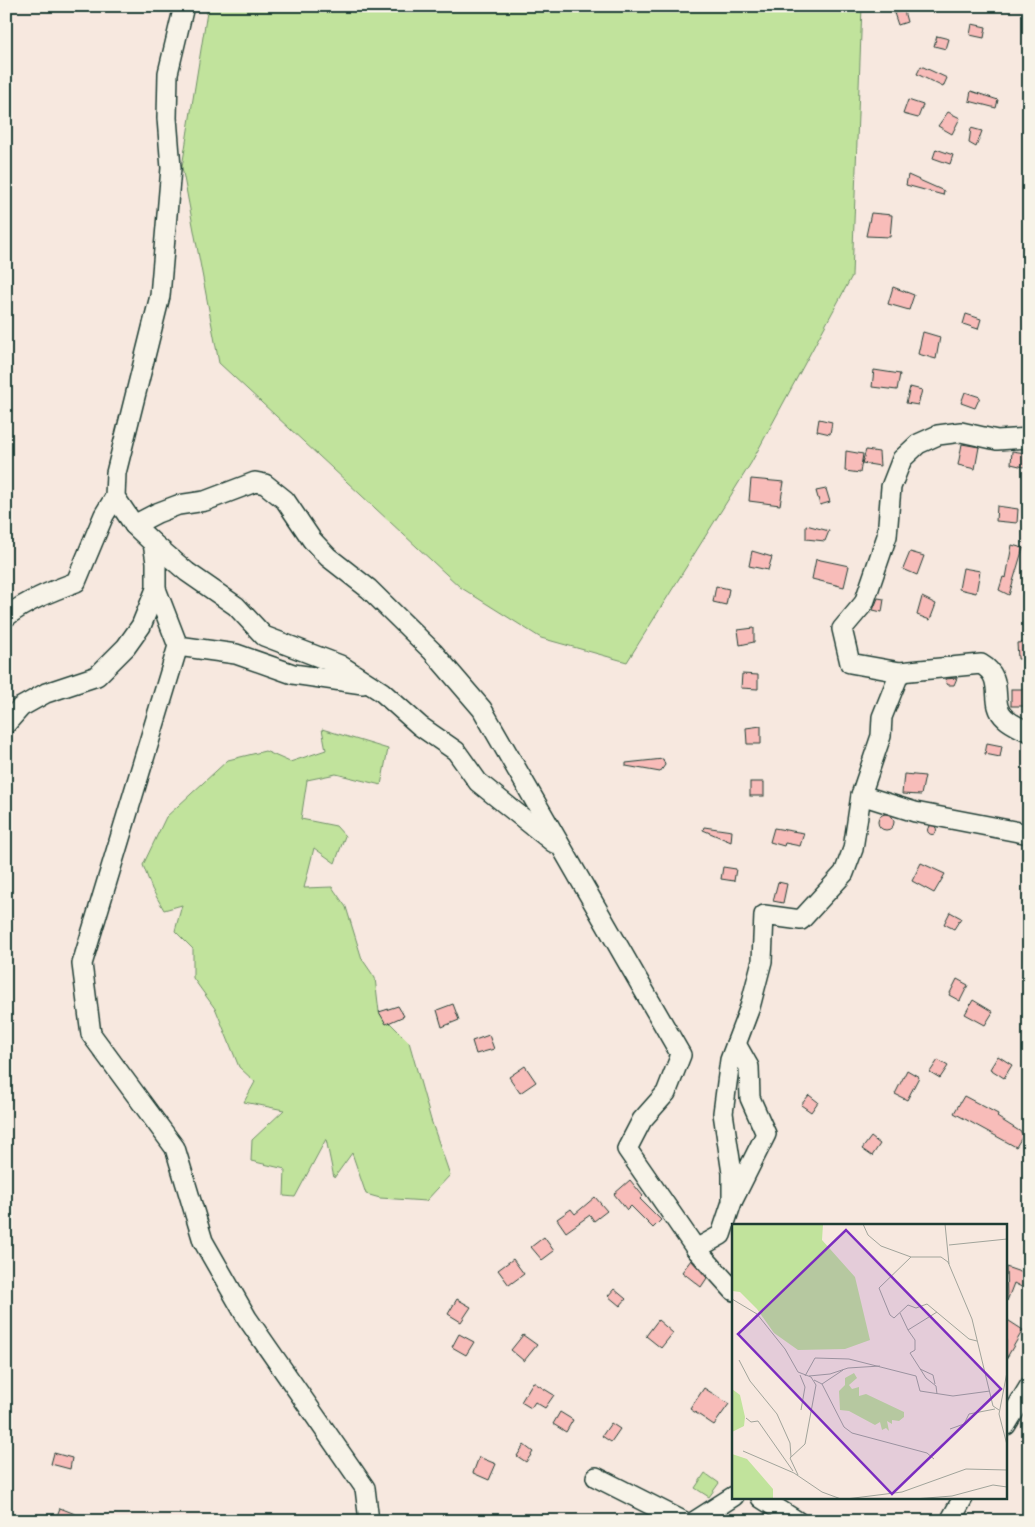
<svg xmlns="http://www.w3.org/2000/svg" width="1035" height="1527" font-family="'Balsamiq Sans',sans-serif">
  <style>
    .green { fill: #c1e39c; stroke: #709068 }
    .building { fill: #f8bcb9; stroke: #1f3d34 }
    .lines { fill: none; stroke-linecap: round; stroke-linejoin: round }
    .minor-casing { stroke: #1f3d34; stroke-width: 22 }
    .minor { stroke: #f7f3e8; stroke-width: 19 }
    .inset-road { fill: none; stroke: #a1a49b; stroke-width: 1 }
    .view { fill: #7b2cbf; fill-opacity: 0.15; stroke: #7b2cbf; stroke-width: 2.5 }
    .inset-edge { fill: none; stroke: #1f3d34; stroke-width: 2.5 }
  </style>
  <rect width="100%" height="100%" fill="#f7e8df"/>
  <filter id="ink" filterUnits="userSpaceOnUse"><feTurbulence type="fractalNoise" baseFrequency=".02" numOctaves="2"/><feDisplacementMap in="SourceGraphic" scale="10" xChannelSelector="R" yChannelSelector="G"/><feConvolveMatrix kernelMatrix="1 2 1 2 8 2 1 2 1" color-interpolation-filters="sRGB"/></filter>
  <g filter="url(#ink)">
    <!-- green -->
    <g class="green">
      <path d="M 208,6 L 862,6 L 852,276 L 751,463 L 627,662 L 541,638 L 460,587 L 219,363 L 182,167 Z"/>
      <path d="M 322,729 L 388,749 L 381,785 L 336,774 L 307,780 L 301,819 L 336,826 L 345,836 L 335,863 L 314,848 L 304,888 L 332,887 L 346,907 L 362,959 L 375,978 L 379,1012 L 409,1042 L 431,1120 L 450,1175 L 426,1201 L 380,1198 L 366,1194 L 352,1153 L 334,1178 L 326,1139 L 295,1197 L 284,1196 L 285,1169 L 251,1161 L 252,1140 L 284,1110 L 244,1102 L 255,1082 L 239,1067 L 216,1010 L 193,978 L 193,949 L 175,931 L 182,905 L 164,910 L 152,889 L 143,865 L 166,817 L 228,760 L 265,751 L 290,762 L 326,750 Z"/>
      <path d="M 705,1473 L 719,1483 L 709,1497 L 695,1488 Z"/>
    </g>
    <!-- building -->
    <g class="building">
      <path d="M 904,11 L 907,22 L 898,25 L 894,13 Z"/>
      <path d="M 972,24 L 986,27 L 984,38 L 970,35 Z"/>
      <path d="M 937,36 L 949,39 L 946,49 L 934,46 Z"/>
      <path d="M 921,66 L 947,78 L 943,87 L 917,74 Z"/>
      <path d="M 971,91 L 998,100 L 996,108 L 969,101 Z"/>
      <path d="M 908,100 L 923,105 L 918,118 L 903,114 Z"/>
      <path d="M 948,112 L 960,118 L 952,134 L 938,126 Z"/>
      <path d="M 971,128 L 982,131 L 976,147 L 969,143 Z"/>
      <path d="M 936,149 L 953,155 L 950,164 L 933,158 Z"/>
      <path d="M 908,175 L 944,191 L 943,195 L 906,185 Z"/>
      <path d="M 871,213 L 892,215 L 890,237 L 866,236 Z"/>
      <path d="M 893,287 L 914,295 L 909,310 L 888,304 Z"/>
      <path d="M 966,314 L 981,319 L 978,329 L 963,324 Z"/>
      <path d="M 923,332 L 940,337 L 936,359 L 918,354 Z"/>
      <path d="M 874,370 L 900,374 L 897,390 L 872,387 Z"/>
      <path d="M 910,387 L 922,390 L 918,405 L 906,403 Z"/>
      <path d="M 965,392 L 980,397 L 975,408 L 961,403 Z"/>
      <path d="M 819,419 L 832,422 L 830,434 L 817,431 Z"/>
      <path d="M 962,444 L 979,447 L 975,469 L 958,465 Z"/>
      <path d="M 866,450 L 879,452 L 880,466 L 862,463 Z"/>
      <path d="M 846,451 L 863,454 L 860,473 L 845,471 Z"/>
      <path d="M 1012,451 L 1026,453 L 1027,461 L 1024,467 L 1011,464 Z"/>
      <path d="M 751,479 L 784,482 L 780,505 L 749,501 Z"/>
      <path d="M 826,489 L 830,502 L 820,505 L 816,491 Z"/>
      <path d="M 997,506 L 1018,509 L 1017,523 L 996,521 Z"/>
      <path d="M 806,525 L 829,531 L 825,541 L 806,539 Z"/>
      <path d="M 1012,545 L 1023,548 L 1009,595 L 999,590 L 1003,577 L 1006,578 Z"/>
      <path d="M 752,551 L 772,557 L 768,570 L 749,566 Z"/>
      <path d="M 910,552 L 924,556 L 917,575 L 903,569 Z"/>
      <path d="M 816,559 L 849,566 L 844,587 L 812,579 Z"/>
      <path d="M 963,568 L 980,571 L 976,593 L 959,589 Z"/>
      <path d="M 716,586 L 729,589 L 726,605 L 713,602 Z"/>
      <path d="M 922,597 L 936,604 L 930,620 L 917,615 Z"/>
      <path d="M 878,598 L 884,599 L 882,612 L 873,610 Z"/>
      <path d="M 754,628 L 754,642 L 740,645 L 738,630 Z"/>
      <path d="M 1029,642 L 1029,659 L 1018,659 L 1017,643 Z"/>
      <path d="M 742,674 L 758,675 L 758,689 L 741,688 Z"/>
      <path d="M 957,678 L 954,685 L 948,685 L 946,682 L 945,679 Z"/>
      <rect x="1011" y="689" width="16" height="17"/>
      <path d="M 761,726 L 761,744 L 747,744 L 746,728 Z"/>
      <path d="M 987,743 L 1002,746 L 1000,757 L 985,754 Z"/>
      <path d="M 663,759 L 665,765 L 660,772 L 626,766 L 626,763 Z"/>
      <path d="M 904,774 L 925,776 L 921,795 L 902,794 Z"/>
      <rect x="750" y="782" width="14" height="14"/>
      <circle cx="886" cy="822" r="8"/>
      <circle cx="932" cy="830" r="4.5"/>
      <path d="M 704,827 L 732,831 L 731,842 L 703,830 Z"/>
      <path d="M 774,828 L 804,833 L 800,846 L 785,843 L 784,846 L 770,842 Z"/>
      <path d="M 921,863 L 945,874 L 934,893 L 912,881 Z"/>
      <path d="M 723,867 L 736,869 L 734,881 L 721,879 Z"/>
      <path d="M 778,882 L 787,884 L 783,903 L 773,901 Z"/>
      <path d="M 950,912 L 961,918 L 954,929 L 944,924 Z"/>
      <path d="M 957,979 L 968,985 L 960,1001 L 949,995 Z"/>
      <path d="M 973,1000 L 993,1012 L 985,1025 L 965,1014 Z"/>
      <path d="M 453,1004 L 459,1020 L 442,1027 L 437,1010 Z"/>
      <path d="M 398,1006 L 404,1016 L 386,1024 L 379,1012 Z"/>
      <path d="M 489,1035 L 494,1049 L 476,1054 L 472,1041 Z"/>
      <path d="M 998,1056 L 1012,1065 L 1004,1078 L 990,1069 Z"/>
      <path d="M 938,1060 L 948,1066 L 940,1078 L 930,1072 Z"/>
      <path d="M 525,1066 L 536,1082 L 520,1093 L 509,1077 Z"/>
      <path d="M 907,1070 L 919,1077 L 907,1100 L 895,1094 Z"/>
      <path d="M 809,1095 L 818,1102 L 811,1112 L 801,1105 Z"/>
      <path d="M 964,1096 L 998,1114 L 997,1117 L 1024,1134 L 1016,1147 L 954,1113 Z"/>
      <path d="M 871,1137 L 880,1144 L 872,1156 L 862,1149 Z"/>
      <path d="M 630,1180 L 643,1196 L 640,1199 L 661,1220 L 653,1228 L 631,1206 L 627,1210 L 614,1194 Z"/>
      <path d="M 595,1197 L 607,1211 L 594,1221 L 590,1215 L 566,1232 L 557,1219 L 571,1209 L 575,1214 Z"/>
      <path d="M 544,1237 L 554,1251 L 542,1260 L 531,1247 Z"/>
      <path d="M 513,1259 L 524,1274 L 509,1285 L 498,1270 Z"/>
      <path d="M 691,1260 L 707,1278 L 701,1287 L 682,1272 Z"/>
      <path d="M 1006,1267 L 1029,1275 L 1029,1291 L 1014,1283 L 1007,1301 Z"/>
      <path d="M 614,1289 L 626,1299 L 620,1306 L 608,1296 Z"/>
      <path d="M 457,1299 L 471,1307 L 461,1322 L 448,1314 Z"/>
      <path d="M 1006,1319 L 1023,1330 L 1006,1359 Z"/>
      <path d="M 658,1320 L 673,1333 L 661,1348 L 646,1336 Z"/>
      <path d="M 459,1334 L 474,1342 L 466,1355 L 452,1347 Z"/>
      <path d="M 523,1335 L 537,1345 L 524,1361 L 511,1350 Z"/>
      <path d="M 533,1382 L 554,1395 L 545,1408 L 535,1402 L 531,1408 L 521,1402 Z"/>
      <path d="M 704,1388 L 729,1404 L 714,1425 L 690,1409 Z"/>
      <path d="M 560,1412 L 573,1420 L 566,1432 L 553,1424 Z"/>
      <path d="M 611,1423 L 620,1429 L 611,1442 L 602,1436 Z"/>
      <path d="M 524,1445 L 533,1452 L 526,1462 L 517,1456 Z"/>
      <path d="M 54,1453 L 72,1458 L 70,1469 L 51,1464 Z"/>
      <path d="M 479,1457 L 496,1464 L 489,1480 L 473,1473 Z"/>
      <path d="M 60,1508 L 90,1520 L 90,1521 L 55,1521 Z"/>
    </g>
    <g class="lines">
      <defs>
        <g id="minor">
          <path d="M 1029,438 L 997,440 L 961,432 L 938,435 L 918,444 L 902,459 L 891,487 L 887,536 L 864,603 L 842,629 L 850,663 L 900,672 L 981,664 C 1007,679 988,703 1005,718 C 1011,724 1021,728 1029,732"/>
          <path d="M 134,525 L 157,513 L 178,505 L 205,501 L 255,482 L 265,484 L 285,500 L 312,540 L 328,557 L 369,589 L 433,652 L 482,709 L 681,1055 L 666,1093 L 642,1120 L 627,1149 L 696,1249 L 734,1291"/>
          <path d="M 153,543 L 187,572 L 236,606 L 264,636 L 340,665 L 382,692 L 420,726 L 456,751 L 478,782 L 554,843"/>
          <path d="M 156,589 L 178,646 L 82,964 L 91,1034 L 175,1148 L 203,1241 L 247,1318 L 365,1488 L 369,1521"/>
          <path d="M 6,617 C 26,601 52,591 76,582 L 104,515 L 115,497"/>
          <path d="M 178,646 L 236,654 L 293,674 L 363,684"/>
          <path d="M 900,672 L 882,717 L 881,736 L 861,795 L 915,812 L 1029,834"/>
          <path d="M 6,724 L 21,707 L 46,693 L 97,676 L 126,647 L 141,626 L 156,589 L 156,562 L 153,543 L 134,525 L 115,497 L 116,473 L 160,296 L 171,168 L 167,118 L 168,73 L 184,6"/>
          <path d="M 733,1200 L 766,1134 L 750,1098 L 749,1067 L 736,1044"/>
          <path d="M 696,1249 L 721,1235 L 732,1202 L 732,1173 L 723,1113 L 730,1060 L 750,1007 L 762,961 L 764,915 L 801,920 L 844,873 L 853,849 L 861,795"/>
          <path d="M 1006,1425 L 1029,1387"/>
          <path d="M 596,1477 L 683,1521"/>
          <path d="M 761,1498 L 797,1521"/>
          <path d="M 695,1521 L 734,1496"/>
          <path d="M 950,1521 L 963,1498"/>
        </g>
      </defs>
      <!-- minor casing -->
      <use href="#minor" class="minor-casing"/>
      <!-- minor -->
      <use href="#minor" class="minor"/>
    </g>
  </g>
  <!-- overview -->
  <g transform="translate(732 1224)">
    <rect width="275" height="275" fill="#f7e8df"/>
    <path d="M 0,0 L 91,0 L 90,16 L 123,53 L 138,116 L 113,125 L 66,126 L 42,109 L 25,85 L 8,68 L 0,67 ZM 122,149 L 125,154 L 117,161 L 120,165 L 127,163 L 127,172 L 134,170 L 172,188 L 172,193 L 167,197 L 160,196 L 160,200 L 155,197 L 157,207 L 154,204 L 150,206 L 148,198 L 143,201 L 117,187 L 108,186 L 107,167 L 113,161 L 113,154 ZM 0,165 L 8,171 L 13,193 L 12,202 L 0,208 ZM 0,230 L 15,235 L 41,265 L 41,275 L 0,275 Z" fill="#c1e39c"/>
    <path class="inset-road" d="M 131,0 L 136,11 L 149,22 L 179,33 L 209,33 L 216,38 L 240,95 L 261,182 L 267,186M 213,0 L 217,40M 217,21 L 275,15M 179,33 L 147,64 L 158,91 L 162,94 L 176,81 L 184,84 L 195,80 L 237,115 L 245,117M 0,75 L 25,90 L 53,125 L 66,148 L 79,153 L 84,161 L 73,220 L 58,234 L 66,251M 168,89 L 176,106 L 205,88M 176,106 L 183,116 L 183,126 L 178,129 L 194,154 L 204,162 L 205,170M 7,136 L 18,157 L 45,190 L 58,219 L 59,233M 188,145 L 201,151 L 203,160M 275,148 L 267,190 L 275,221M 68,151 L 73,163 L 69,186M 73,152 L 83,134 L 117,135 L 184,152 L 188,167 L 221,172 L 258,167M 77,152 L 98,150 L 116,144 L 148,142M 82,156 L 90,160 L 112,203 L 120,209 L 195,229 L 202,235M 90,160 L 111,146M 14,194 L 19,198 L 26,197 L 61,247M 218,205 L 232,200 L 237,190 L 263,185M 11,227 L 62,249 L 90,268 L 109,275M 114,275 L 170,268 L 234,245 L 275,246M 182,275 L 220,272 L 261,261 L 275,263"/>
    <path class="view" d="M 114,6 L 269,165 L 160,270 L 6,110 Z"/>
    <rect width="275" height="275" class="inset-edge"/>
  </g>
  <!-- margin -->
  <rect width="1035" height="1527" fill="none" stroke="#f7f3e8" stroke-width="25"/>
  <rect x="12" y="12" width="1010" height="1502" fill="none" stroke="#1f3d34" stroke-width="2" filter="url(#ink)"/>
</svg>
